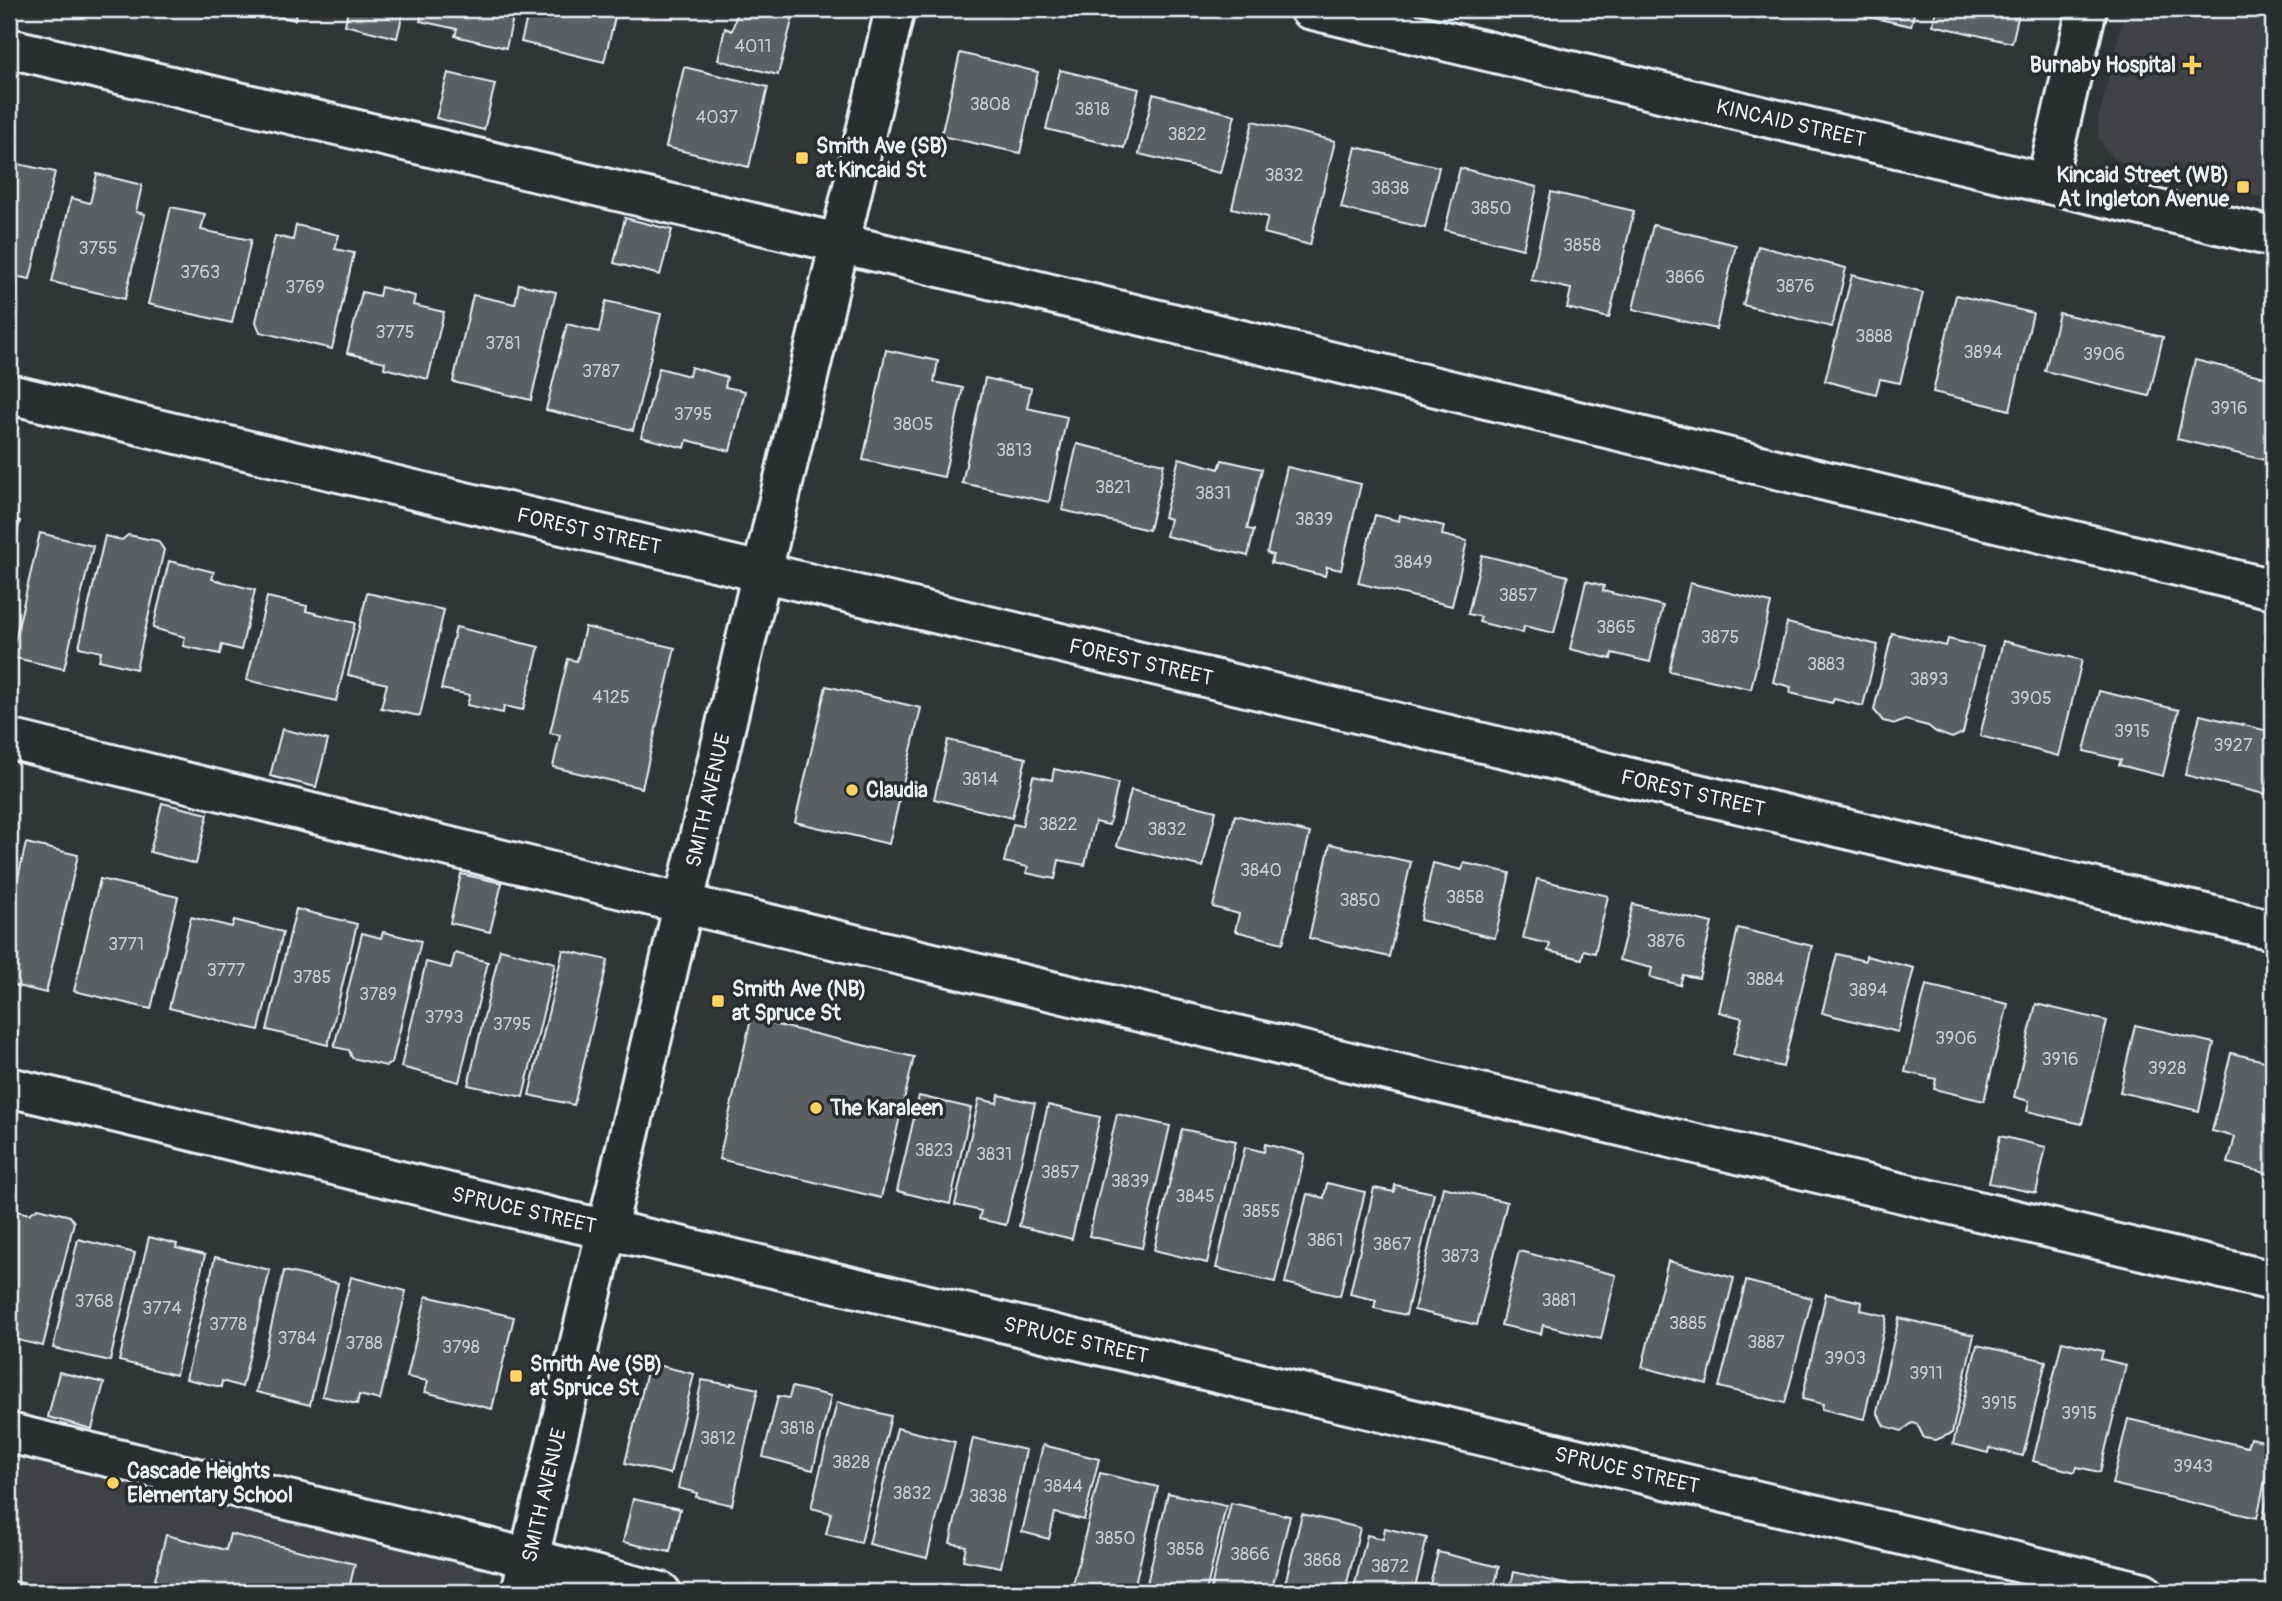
<svg xmlns="http://www.w3.org/2000/svg" width="2282" height="1601" font-family="Pangolin,sans-serif">
  <style>
    .built { fill: #3f4244 }
    .building { fill: #5c6063; stroke: #e8f1f8; stroke-width: 2 }
    .lines { fill: none; stroke-linecap: round; stroke-linejoin: round }
    .minor-casing { stroke: #e8f1f8; stroke-width: 44 }
    .minor { stroke: #2a2d2e; stroke-width: 38 }
    .poi-dot { fill: #ffd166; stroke: #2a2d2e; stroke-width: 2.5 }
    .labels { text-anchor: middle; stroke-width: 7; stroke-linejoin: round; paint-order: stroke }
    .number-label { font-size: 18px; fill: #c5cdd3 }
    .poi-label { font-size: 21px; font-weight: bold; fill: #e8f1f8; stroke: #2a2d2e; text-anchor: start }
    .street-label { font-size: 21px; fill: #e8f1f8; stroke: #2a2d2e }
  </style>
  <rect width="100%" height="100%" fill="#323536"/>
  <filter id="ink" filterUnits="userSpaceOnUse"><feTurbulence type="fractalNoise" baseFrequency=".0143" numOctaves="2"/><feDisplacementMap in="SourceGraphic" scale="14" xChannelSelector="R" yChannelSelector="G"/><feConvolveMatrix kernelMatrix="1 2 1 2 8 2 1 2 1" color-interpolation-filters="sRGB"/></filter>
  <g filter="url(#ink)">
    <!-- built -->
    <g class="built">
      <path d="M 2125,9 L 2273,9 L 2273,200 L 2129,166 L 2114,159 L 2106,151 L 2099,138 L 2098,121 Z"/>
      <path d="M 9,1433 L 488,1548 L 479,1592 L 9,1592 Z"/>
    </g>
    <!-- building -->
    <g class="building">
      <path d="M 244,9 L 298,9 L 295,20 Z"/>
      <path d="M 348,9 L 404,9 L 397,38 L 345,25 Z"/>
      <path d="M 423,9 L 515,9 L 506,48 L 455,36 L 457,29 L 420,21 Z"/>
      <path d="M 529,9 L 617,9 L 604,62 L 521,42 Z"/>
      <path d="M 738,9 L 795,9 L 778,75 L 718,60 L 725,28 L 732,31 Z"/>
      <path d="M 1833,9 L 1915,9 L 1911,26 Z"/>
      <path d="M 1936,9 L 2020,9 L 2012,43 L 1933,25 Z"/>
      <path d="M 960,53 L 1038,72 L 1020,153 L 941,136 Z"/>
      <path d="M 684,67 L 768,87 L 749,167 L 666,147 Z"/>
      <path d="M 1060,70 L 1139,89 L 1124,148 L 1046,129 Z"/>
      <path d="M 448,73 L 495,84 L 484,130 L 436,118 Z"/>
      <path d="M 1153,94 L 1235,115 L 1220,173 L 1139,154 Z"/>
      <path d="M 1253,121 L 1335,141 L 1310,245 L 1264,233 L 1268,217 L 1232,208 Z"/>
      <path d="M 1356,147 L 1439,167 L 1425,228 L 1341,208 Z"/>
      <path d="M 9,162 L 55,172 L 30,279 L 9,275 Z"/>
      <path d="M 1460,168 L 1537,187 L 1523,249 L 1445,230 Z"/>
      <path d="M 97,174 L 142,185 L 136,212 L 145,214 L 125,299 L 52,282 L 71,198 L 90,203 Z"/>
      <path d="M 1551,192 L 1634,211 L 1609,318 L 1567,308 L 1571,289 L 1531,280 Z"/>
      <path d="M 171,207 L 205,214 L 201,230 L 251,240 L 232,323 L 148,304 Z"/>
      <path d="M 625,218 L 672,230 L 660,275 L 614,263 Z"/>
      <path d="M 296,225 L 339,235 L 335,249 L 354,253 L 332,349 L 260,332 L 256,322 L 275,236 L 293,240 Z"/>
      <path d="M 1653,225 L 1736,245 L 1716,329 L 1633,309 Z"/>
      <path d="M 1758,246 L 1846,268 L 1832,327 L 1743,305 Z"/>
      <path d="M 1852,275 L 1923,293 L 1900,383 L 1880,379 L 1876,394 L 1825,381 Z"/>
      <path d="M 519,284 L 556,292 L 531,400 L 453,382 L 473,295 L 515,304 Z"/>
      <path d="M 381,287 L 415,296 L 413,305 L 444,312 L 428,379 L 384,368 L 385,362 L 347,353 L 362,292 L 379,296 Z"/>
      <path d="M 1956,295 L 2033,313 L 2010,410 L 1933,392 Z"/>
      <path d="M 606,301 L 661,314 L 633,430 L 546,410 L 567,324 L 599,332 Z"/>
      <path d="M 2059,313 L 2163,337 L 2149,396 L 2045,371 Z"/>
      <path d="M 886,350 L 938,361 L 934,382 L 963,388 L 944,477 L 863,460 Z"/>
      <path d="M 2195,360 L 2269,378 L 2271,369 L 2273,370 L 2273,462 L 2177,439 Z"/>
      <path d="M 691,367 L 727,377 L 725,387 L 745,391 L 730,451 L 687,440 L 685,448 L 641,437 L 659,368 L 689,376 Z"/>
      <path d="M 985,378 L 1031,388 L 1027,408 L 1067,417 L 1049,502 L 962,483 Z"/>
      <path d="M 1077,444 L 1164,464 L 1149,530 L 1062,510 Z"/>
      <path d="M 1179,458 L 1219,469 L 1222,460 L 1262,469 L 1247,529 L 1254,530 L 1248,556 L 1166,536 L 1170,519 L 1164,517 Z"/>
      <path d="M 1287,467 L 1361,484 L 1341,570 L 1327,567 L 1325,576 L 1271,563 L 1273,555 L 1267,553 Z"/>
      <path d="M 1375,515 L 1399,521 L 1400,515 L 1444,526 L 1442,535 L 1467,541 L 1452,606 L 1358,583 Z"/>
      <path d="M 9,518 L 20,521 L 9,567 Z"/>
      <path d="M 40,533 L 93,546 L 64,669 L 11,657 Z"/>
      <path d="M 128,535 L 158,541 L 164,550 L 136,669 L 99,660 L 101,652 L 79,647 L 105,536 L 122,540 Z"/>
      <path d="M 1482,555 L 1568,576 L 1554,633 L 1524,626 L 1523,633 L 1479,622 L 1481,617 L 1468,614 Z"/>
      <path d="M 169,561 L 214,572 L 212,579 L 255,590 L 241,650 L 222,645 L 220,654 L 183,646 L 185,637 L 153,628 Z"/>
      <path d="M 1586,581 L 1604,586 L 1603,591 L 1663,606 L 1650,662 L 1612,653 L 1611,659 L 1570,649 Z"/>
      <path d="M 1690,583 L 1771,603 L 1751,689 L 1669,671 Z"/>
      <path d="M 367,593 L 444,610 L 420,716 L 381,708 L 387,684 L 348,675 Z"/>
      <path d="M 267,597 L 307,606 L 306,611 L 355,623 L 336,701 L 247,680 Z"/>
      <path d="M 1787,623 L 1878,645 L 1863,706 L 1834,699 L 1832,703 L 1790,693 L 1791,687 L 1773,682 Z"/>
      <path d="M 456,627 L 539,647 L 523,710 L 504,706 L 503,713 L 467,705 L 470,695 L 441,689 Z"/>
      <path d="M 585,627 L 675,648 L 642,788 L 553,767 L 560,735 L 550,733 L 568,659 L 577,661 Z"/>
      <path d="M 1892,633 L 1946,646 L 1948,639 L 1983,647 L 1963,733 L 1952,738 L 1936,732 L 1928,726 L 1905,720 L 1896,724 L 1883,721 L 1874,710 Z"/>
      <path d="M 2003,641 L 2082,660 L 2059,756 L 1980,736 Z"/>
      <path d="M 826,686 L 921,708 L 889,844 L 795,822 Z"/>
      <path d="M 2099,691 L 2179,710 L 2163,776 L 2119,765 L 2121,760 L 2084,751 Z"/>
      <path d="M 2200,715 L 2273,732 L 2273,759 L 2265,794 L 2185,775 Z"/>
      <path d="M 282,729 L 328,740 L 316,787 L 270,776 Z"/>
      <path d="M 948,740 L 1026,758 L 1012,818 L 934,799 Z"/>
      <path d="M 1054,769 L 1118,783 L 1109,825 L 1095,822 L 1085,865 L 1059,860 L 1055,879 L 1026,873 L 1028,867 L 1004,862 L 1013,824 L 1022,826 L 1033,776 L 1052,780 Z"/>
      <path d="M 1131,790 L 1216,811 L 1203,867 L 1117,846 Z"/>
      <path d="M 162,803 L 208,814 L 196,864 L 150,852 Z"/>
      <path d="M 1235,815 L 1310,833 L 1283,943 L 1235,931 L 1239,914 L 1213,907 Z"/>
      <path d="M 26,843 L 78,855 L 46,993 L 9,984 L 9,916 Z"/>
      <path d="M 1330,844 L 1411,862 L 1389,957 L 1309,938 Z"/>
      <path d="M 9,847 L 15,849 L 9,874 Z"/>
      <path d="M 1433,863 L 1462,870 L 1464,863 L 1510,873 L 1495,938 L 1420,920 Z"/>
      <path d="M 461,874 L 502,883 L 490,932 L 450,923 Z"/>
      <path d="M 100,879 L 178,897 L 151,1009 L 74,991 Z"/>
      <path d="M 1537,879 L 1608,896 L 1595,953 L 1584,950 L 1582,959 L 1548,951 L 1550,944 L 1523,938 Z"/>
      <path d="M 1633,904 L 1712,923 L 1699,978 L 1683,975 L 1680,985 L 1650,977 L 1652,968 L 1619,960 Z"/>
      <path d="M 296,909 L 357,924 L 328,1045 L 267,1030 Z"/>
      <path d="M 191,917 L 232,927 L 234,920 L 283,932 L 259,1030 L 169,1008 Z"/>
      <path d="M 1738,928 L 1812,946 L 1783,1067 L 1733,1055 L 1742,1018 L 1719,1012 Z"/>
      <path d="M 383,932 L 421,941 L 392,1063 L 386,1066 L 352,1058 L 349,1050 L 334,1047 L 362,933 L 381,938 Z"/>
      <path d="M 500,949 L 555,963 L 523,1097 L 468,1085 Z"/>
      <path d="M 563,950 L 608,960 L 574,1105 L 529,1095 Z"/>
      <path d="M 455,953 L 488,962 L 459,1082 L 401,1067 L 426,962 L 451,968 Z"/>
      <path d="M 1837,954 L 1865,961 L 1866,956 L 1914,968 L 1898,1032 L 1822,1013 Z"/>
      <path d="M 1926,985 L 2008,1004 L 1984,1101 L 1934,1089 L 1936,1079 L 1905,1072 Z"/>
      <path d="M 2036,1004 L 2107,1021 L 2082,1124 L 2027,1111 L 2029,1101 L 2014,1097 Z"/>
      <path d="M 751,1019 L 914,1057 L 881,1198 L 719,1159 Z"/>
      <path d="M 2135,1025 L 2214,1043 L 2199,1111 L 2120,1092 Z"/>
      <path d="M 2231,1053 L 2273,1063 L 2273,1175 L 2228,1163 L 2235,1137 L 2212,1131 Z"/>
      <path d="M 999,1095 L 1035,1103 L 1006,1225 L 979,1219 L 981,1211 L 955,1205 L 979,1099 L 997,1103 Z"/>
      <path d="M 919,1096 L 971,1108 L 950,1204 L 897,1191 Z"/>
      <path d="M 1048,1105 L 1100,1117 L 1072,1239 L 1019,1226 Z"/>
      <path d="M 1117,1114 L 1170,1126 L 1142,1248 L 1089,1236 Z"/>
      <path d="M 1182,1129 L 1236,1141 L 1207,1263 L 1154,1250 Z"/>
      <path d="M 2000,1136 L 2046,1147 L 2036,1193 L 1989,1183 Z"/>
      <path d="M 1265,1144 L 1305,1154 L 1275,1282 L 1216,1268 L 1245,1147 L 1264,1152 Z"/>
      <path d="M 1327,1183 L 1365,1192 L 1340,1296 L 1285,1283 L 1307,1194 L 1324,1198 Z"/>
      <path d="M 1395,1185 L 1434,1193 L 1406,1315 L 1374,1308 L 1376,1300 L 1350,1294 L 1374,1188 L 1394,1192 Z"/>
      <path d="M 1443,1187 L 1507,1202 L 1477,1325 L 1414,1310 Z"/>
      <path d="M 38,1208 L 70,1216 L 74,1222 L 43,1346 L 9,1338 L 9,1232 L 14,1210 L 29,1214 Z"/>
      <path d="M 149,1237 L 177,1244 L 176,1248 L 205,1255 L 176,1375 L 119,1361 Z"/>
      <path d="M 78,1239 L 135,1253 L 110,1361 L 53,1348 Z"/>
      <path d="M 1519,1251 L 1616,1275 L 1601,1339 L 1543,1325 L 1541,1334 L 1501,1325 Z"/>
      <path d="M 215,1257 L 270,1270 L 242,1387 L 222,1381 L 221,1387 L 186,1379 Z"/>
      <path d="M 1668,1261 L 1734,1278 L 1707,1384 L 1642,1367 Z"/>
      <path d="M 284,1271 L 338,1283 L 310,1405 L 256,1392 Z"/>
      <path d="M 351,1277 L 406,1291 L 380,1400 L 359,1395 L 357,1404 L 322,1396 Z"/>
      <path d="M 1746,1281 L 1812,1298 L 1785,1403 L 1719,1387 Z"/>
      <path d="M 1826,1294 L 1862,1302 L 1861,1310 L 1887,1316 L 1864,1419 L 1822,1409 L 1823,1404 L 1802,1399 Z"/>
      <path d="M 426,1296 L 514,1317 L 492,1409 L 425,1392 L 428,1381 L 407,1377 Z"/>
      <path d="M 1899,1318 L 1974,1335 L 1952,1433 L 1936,1440 L 1924,1438 L 1917,1424 L 1912,1423 L 1902,1431 L 1884,1426 L 1877,1412 Z"/>
      <path d="M 2062,1341 L 2103,1351 L 2101,1359 L 2126,1365 L 2100,1472 L 2077,1467 L 2075,1472 L 2033,1461 Z"/>
      <path d="M 1977,1345 L 2046,1361 L 2023,1456 L 1989,1448 L 1988,1453 L 1953,1444 Z"/>
      <path d="M 649,1363 L 694,1374 L 670,1474 L 625,1463 Z"/>
      <path d="M 59,1372 L 104,1383 L 92,1429 L 48,1417 Z"/>
      <path d="M 702,1380 L 731,1385 L 731,1383 L 758,1389 L 732,1505 L 696,1497 L 697,1493 L 678,1488 Z"/>
      <path d="M 792,1387 L 831,1396 L 813,1470 L 763,1457 L 778,1396 L 789,1398 Z"/>
      <path d="M 837,1402 L 891,1416 L 861,1543 L 826,1534 L 831,1513 L 811,1508 Z"/>
      <path d="M 2128,1419 L 2247,1447 L 2250,1438 L 2273,1443 L 2257,1518 L 2112,1484 Z"/>
      <path d="M 897,1428 L 955,1442 L 927,1558 L 869,1544 Z"/>
      <path d="M 973,1438 L 1026,1450 L 1001,1567 L 963,1560 L 966,1546 L 950,1543 Z"/>
      <path d="M 1043,1445 L 1099,1459 L 1084,1520 L 1055,1513 L 1049,1539 L 1022,1532 Z"/>
      <path d="M 1100,1473 L 1158,1487 L 1133,1592 L 1084,1592 L 1072,1589 Z"/>
      <path d="M 2273,1474 L 2273,1520 L 2263,1518 Z"/>
      <path d="M 1168,1493 L 1226,1506 L 1206,1592 L 1145,1592 Z"/>
      <path d="M 633,1499 L 680,1509 L 670,1552 L 623,1542 Z"/>
      <path d="M 1231,1503 L 1290,1516 L 1271,1592 L 1210,1592 Z"/>
      <path d="M 1302,1514 L 1360,1528 L 1345,1592 L 1283,1592 Z"/>
      <path d="M 1385,1528 L 1427,1538 L 1414,1592 L 1353,1592 L 1367,1535 L 1383,1539 Z"/>
      <path d="M 230,1534 L 355,1564 L 348,1592 L 152,1592 L 166,1535 L 226,1550 Z"/>
      <path d="M 1438,1552 L 1499,1567 L 1493,1592 L 1428,1592 Z"/>
      <path d="M 1514,1572 L 1576,1587 L 1574,1592 L 1509,1592 Z"/>
      <path d="M 9,1580 L 61,1592 L 9,1592 Z"/>
      <path d="M 952,1583 L 992,1592 L 950,1592 Z"/>
    </g>
    <g class="lines">
      <defs>
        <g id="minor">
          <path d="M 1309,9 L 2273,237"/>
          <path d="M 9,48 L 898,257 L 2273,589"/>
          <path d="M 2046,183 L 2087,9"/>
          <path d="M 9,394 L 2273,930"/>
          <path d="M 9,739 L 630,891 L 2273,1281"/>
          <path d="M 9,1087 L 554,1218 L 663,1242 L 2143,1592"/>
          <path d="M 9,1433 L 488,1548 L 661,1592"/>
          <path d="M 521,1592 L 895,9"/>
        </g>
      </defs>
      <!-- minor casing -->
      <use href="#minor" class="minor-casing"/>
      <!-- minor -->
      <use href="#minor" class="minor"/>
    </g>
  </g>
  <!-- markers -->
  <g class="poi-dot">
    <path d="M2188.5 54.5h7v7h7v7h-7v7h-7v-7h-7v-7h7z"/>
    <rect x="795" y="151" width="14" height="14" rx="3.5"/>
    <rect x="2236" y="180" width="14" height="14" rx="3.5"/>
    <circle cx="852" cy="790" r="7"/>
    <rect x="711" y="994" width="14" height="14" rx="3.5"/>
    <circle cx="816" cy="1108" r="7"/>
    <rect x="509" y="1369" width="14" height="14" rx="3.5"/>
    <circle cx="113" cy="1483" r="7"/>
  </g>
  <g class="labels">
    <!-- number labels -->
    <g class="number-label">
      <text x="753" y="52">4011</text>
      <text x="990" y="110">3808</text>
      <text x="1092" y="115">3818</text>
      <text x="717" y="123">4037</text>
      <text x="1187" y="140">3822</text>
      <text x="1284" y="181">3832</text>
      <text x="1390" y="194">3838</text>
      <text x="1491" y="214">3850</text>
      <text x="1582" y="251">3858</text>
      <text x="98" y="254">3755</text>
      <text x="200" y="278">3763</text>
      <text x="1685" y="283">3866</text>
      <text x="1795" y="292">3876</text>
      <text x="305" y="293">3769</text>
      <text x="395" y="338">3775</text>
      <text x="1874" y="342">3888</text>
      <text x="503" y="349">3781</text>
      <text x="1983" y="358">3894</text>
      <text x="2104" y="360">3906</text>
      <text x="601" y="377">3787</text>
      <text x="2229" y="414">3916</text>
      <text x="693" y="420">3795</text>
      <text x="913" y="430">3805</text>
      <text x="1014" y="456">3813</text>
      <text x="1113" y="493">3821</text>
      <text x="1213" y="499">3831</text>
      <text x="1314" y="525">3839</text>
      <text x="1413" y="568">3849</text>
      <text x="1518" y="601">3857</text>
      <text x="1616" y="633">3865</text>
      <text x="1720" y="643">3875</text>
      <text x="1826" y="670">3883</text>
      <text x="1929" y="685">3893</text>
      <text x="611" y="703">4125</text>
      <text x="2031" y="704">3905</text>
      <text x="2132" y="737">3915</text>
      <text x="2233" y="751">3927</text>
      <text x="980" y="785">3814</text>
      <text x="1058" y="830">3822</text>
      <text x="1167" y="835">3832</text>
      <text x="1261" y="876">3840</text>
      <text x="1465" y="903">3858</text>
      <text x="1360" y="906">3850</text>
      <text x="1666" y="947">3876</text>
      <text x="126" y="950">3771</text>
      <text x="226" y="976">3777</text>
      <text x="312" y="983">3785</text>
      <text x="1765" y="985">3884</text>
      <text x="1868" y="996">3894</text>
      <text x="378" y="1000">3789</text>
      <text x="444" y="1023">3793</text>
      <text x="512" y="1030">3795</text>
      <text x="1956" y="1044">3906</text>
      <text x="2060" y="1065">3916</text>
      <text x="2167" y="1074">3928</text>
      <text x="934" y="1156">3823</text>
      <text x="994" y="1160">3831</text>
      <text x="1060" y="1178">3857</text>
      <text x="1130" y="1187">3839</text>
      <text x="1195" y="1202">3845</text>
      <text x="1261" y="1217">3855</text>
      <text x="1325" y="1246">3861</text>
      <text x="1392" y="1250">3867</text>
      <text x="1460" y="1262">3873</text>
      <text x="1559" y="1306">3881</text>
      <text x="94" y="1307">3768</text>
      <text x="162" y="1314">3774</text>
      <text x="1688" y="1329">3885</text>
      <text x="228" y="1330">3778</text>
      <text x="297" y="1344">3784</text>
      <text x="1766" y="1348">3887</text>
      <text x="364" y="1349">3788</text>
      <text x="461" y="1353">3798</text>
      <text x="1845" y="1364">3903</text>
      <text x="1926" y="1379">3911</text>
      <text x="1999" y="1409">3915</text>
      <text x="2079" y="1419">3915</text>
      <text x="797" y="1434">3818</text>
      <text x="718" y="1444">3812</text>
      <text x="851" y="1468">3828</text>
      <text x="2193" y="1472">3943</text>
      <text x="1063" y="1492">3844</text>
      <text x="912" y="1499">3832</text>
      <text x="988" y="1502">3838</text>
      <text x="1115" y="1544">3850</text>
      <text x="1185" y="1555">3858</text>
      <text x="1250" y="1560">3866</text>
      <text x="1322" y="1566">3868</text>
      <text x="1390" y="1572">3872</text>
    </g>
    <!-- poi labels -->
    <g class="poi-label">
      <text x="2176" y="72" text-anchor="end">Burnaby Hospital</text>
      <text x="816" y="153">Smith Ave (SB)<tspan x="816" dy="24">at Kincaid St</tspan></text>
      <text x="2229" y="182" text-anchor="end">Kincaid Street (WB)<tspan x="2229" dy="24">At Ingleton Avenue</tspan></text>
      <text x="866" y="797">Claudia</text>
      <text x="732" y="996">Smith Ave (NB)<tspan x="732" dy="24">at Spruce St</tspan></text>
      <text x="830" y="1115">The Karaleen</text>
      <text x="530" y="1371">Smith Ave (SB)<tspan x="530" dy="24">at Spruce St</tspan></text>
      <text x="127" y="1478">Cascade Heights<tspan x="127" dy="24">Elementary School</tspan></text>
    </g>
    <!-- street labels -->
    <g class="street-label">
      <text transform="translate(1791 123) rotate(13)" y="7">KINCAID STREET</text>
      <text transform="translate(589 531) rotate(13)" y="7">FOREST STREET</text>
      <text transform="translate(1141 662) rotate(13)" y="7">FOREST STREET</text>
      <text transform="translate(1693 793) rotate(13)" y="7">FOREST STREET</text>
      <text transform="translate(708 800) rotate(-77)" y="7">SMITH AVENUE</text>
      <text transform="translate(524 1210) rotate(13)" y="7">SPRUCE STREET</text>
      <text transform="translate(1076 1340) rotate(13)" y="7">SPRUCE STREET</text>
      <text transform="translate(1627 1470) rotate(13)" y="7">SPRUCE STREET</text>
      <text transform="translate(544 1495) rotate(-77)" y="7">SMITH AVENUE</text>
    </g>
  </g>
  <!-- margin -->
  <rect width="2282" height="1601" fill="none" stroke="#2a2d2e" stroke-width="35"/>
  <rect x="18" y="18" width="2247" height="1566" fill="none" stroke="#e8f1f8" stroke-width="2.5" filter="url(#ink)"/>
</svg>
